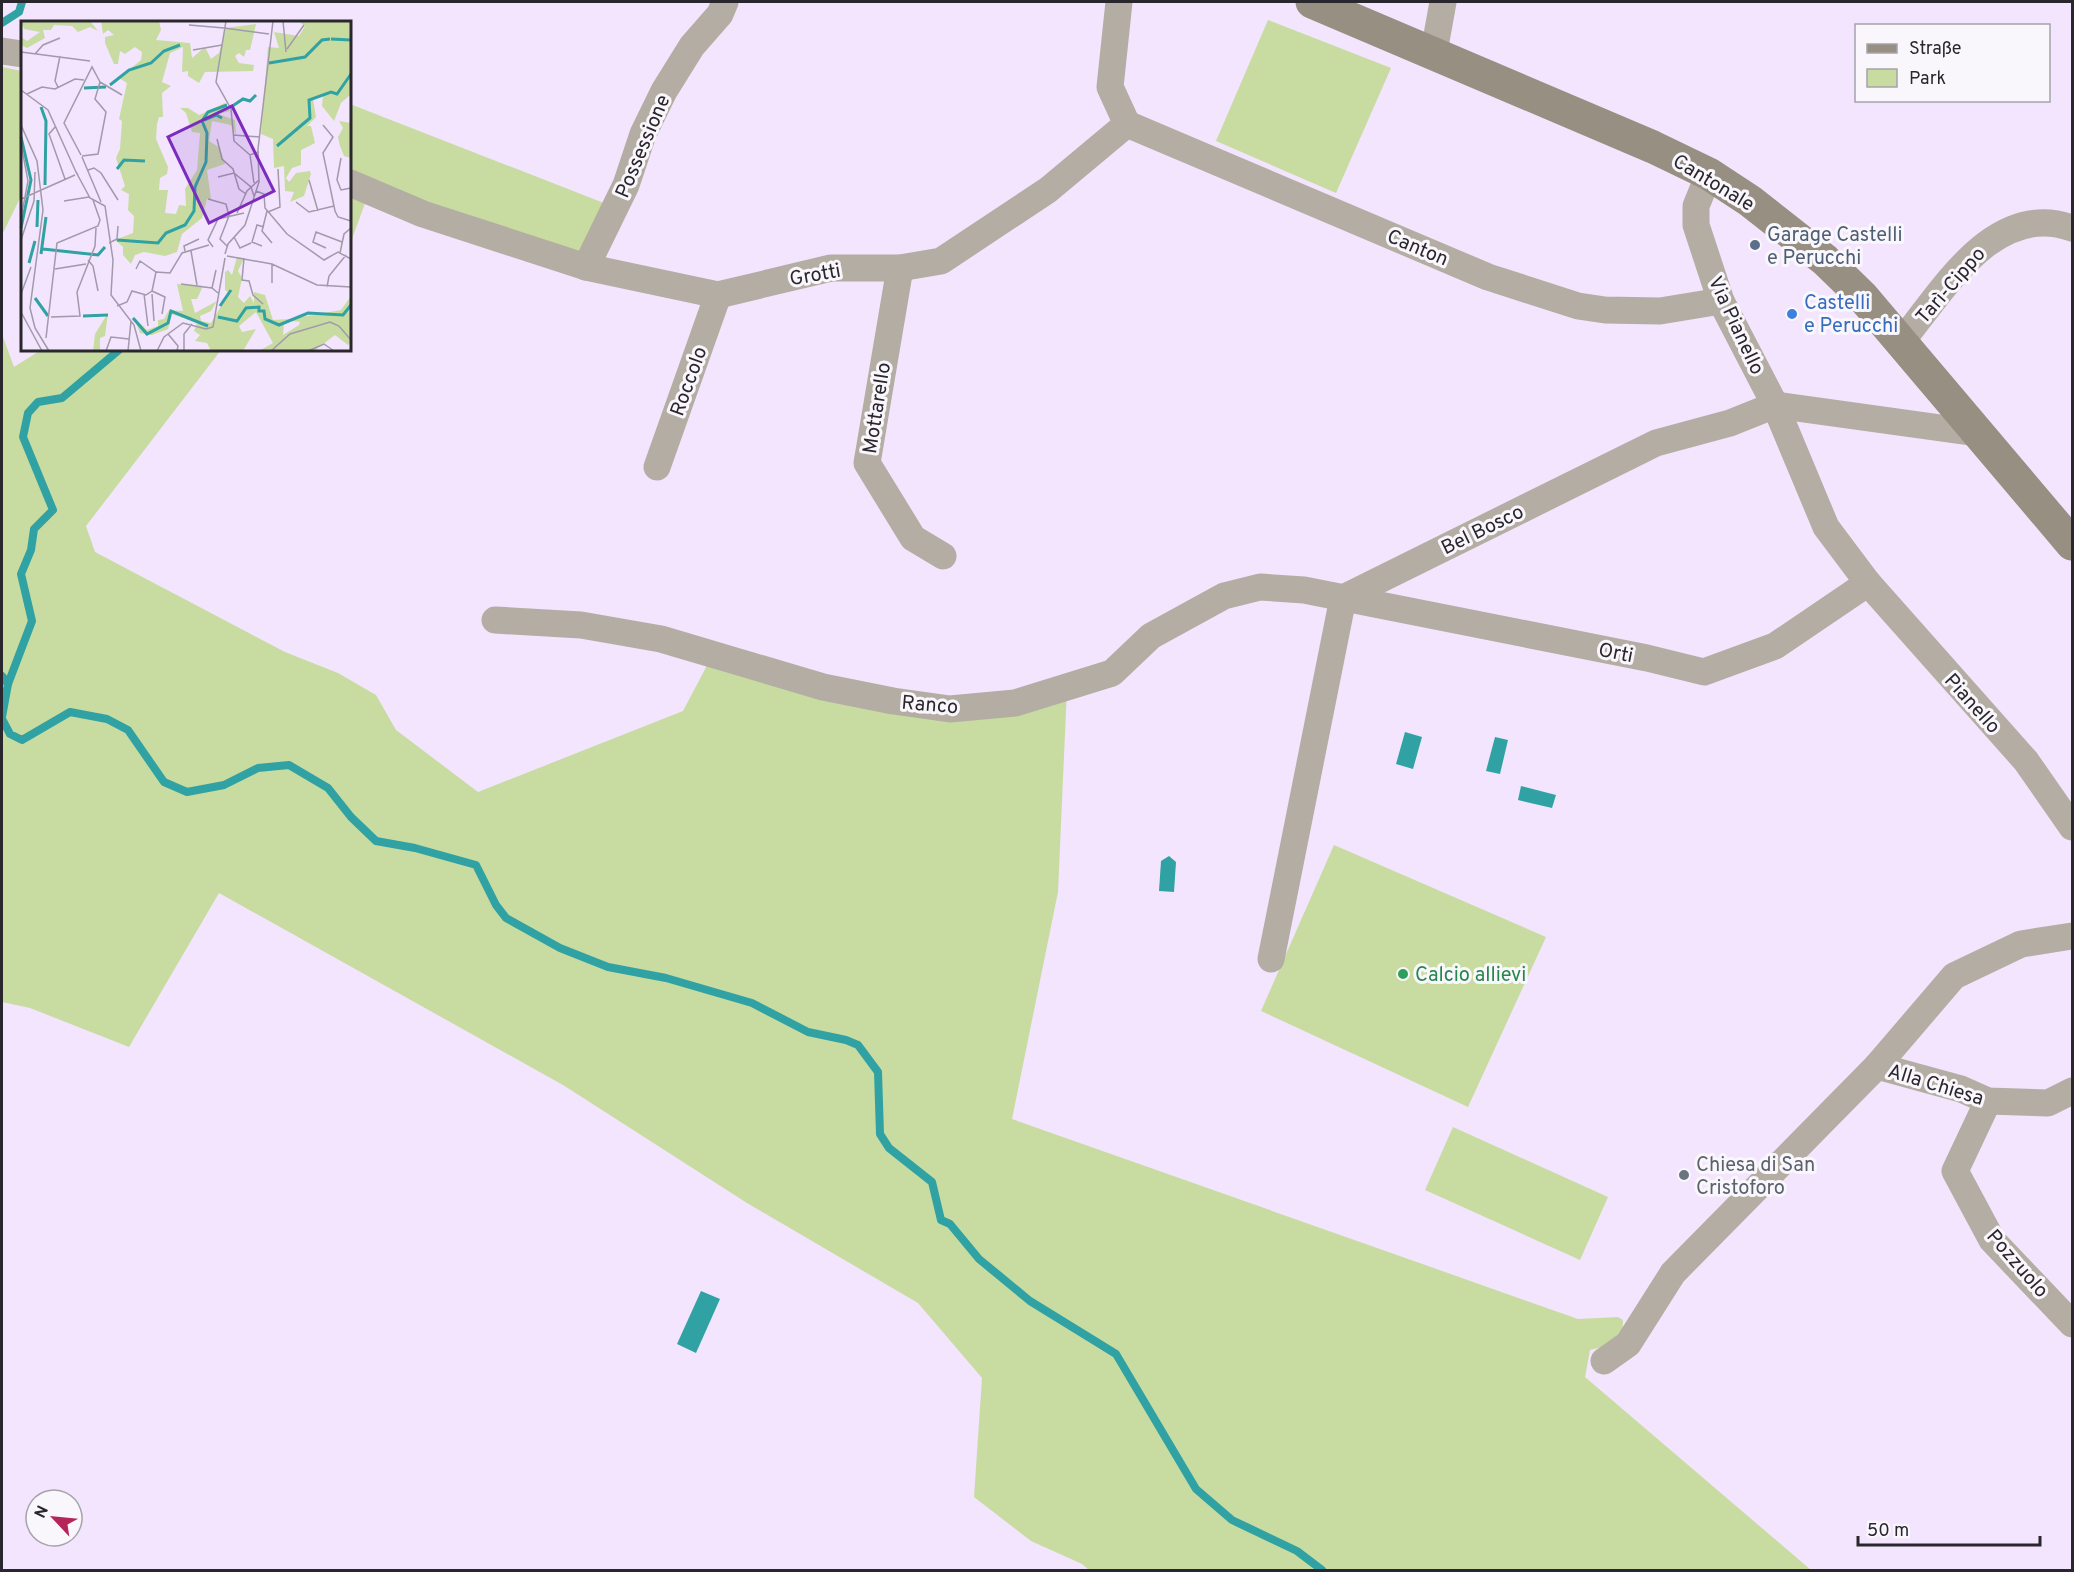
<svg xmlns="http://www.w3.org/2000/svg" width="2074" height="1572" font-family="Overpass,sans-serif">
  <style>
    .green { fill: #c8dca1 }
    .water { fill: #31a2a3 }
    .lines { fill: none; stroke-linecap: round; stroke-linejoin: round }
    .stream { stroke: #31a2a3; stroke-width: 8 }
    .street { stroke: #b3ada3; stroke-width: 27 }
    .secondary { stroke: #978f81; stroke-width: 33 }
    .service-dot { fill: #5c6f8a; stroke: #faf7fc; stroke-width: 2 }
    .shop-dot { fill: #3f7fe0; stroke: #faf7fc; stroke-width: 2 }
    .leisure-dot { fill: #2e9e5b; stroke: #faf7fc; stroke-width: 2 }
    .worship-dot { fill: #6b7280; stroke: #faf7fc; stroke-width: 2 }
    .labels { text-anchor: middle; stroke-width: 6; stroke-linejoin: round; paint-order: stroke }
    .street-label { font-size: 20px; fill: #2a262e; stroke: #faf7fc }
    .service-label { font-size: 20px; fill: #4e5e75; stroke: #faf7fc; text-anchor: start }
    .shop-label { font-size: 20px; fill: #366cbe; stroke: #faf7fc; text-anchor: start }
    .leisure-label { font-size: 20px; fill: #27864d; stroke: #faf7fc; text-anchor: start }
    .worship-label { font-size: 20px; fill: #5b616d; stroke: #faf7fc; text-anchor: start }
    .inset-river { fill: none; stroke: #31a2a3; stroke-width: 3 }
    .inset-road { fill: none; stroke: #a299aa; stroke-width: 1.5 }
    .view { fill: #7b2cbf; fill-opacity: 0.15; stroke: #7b2cbf; stroke-width: 3 }
    .inset-edge { fill: none; stroke: #2a262e; stroke-width: 3 }
  </style>
  <rect width="100%" height="100%" fill="#f2e5fd"/>
  <!-- green -->
  <g class="green">
    <path d="M 1268,20 L 1391,68 L 1336,193 L 1216,141 Z"/>
    <path d="M 2,67 L 22,71 L 22,194 L 2,235 Z"/>
    <path d="M 350,104 L 609,205 L 589,266 L 367,198 L 350,244 Z"/>
    <path d="M 2,334 L 14,367 L 41,350 L 221,350 L 86,526 L 95,552 L 285,652 L 338,673 L 376,695 L 396,730 L 478,792 L 683,711 L 713,654 L 893,701 L 1067,688 L 1058,892 L 1012,1119 L 1578,1319 L 1618,1317 L 1623,1320 L 1622,1342 L 1590,1350 L 1585,1377 L 1811,1570 L 1089,1570 L 1082,1564 L 1031,1541 L 974,1497 L 982,1378 L 918,1303 L 747,1203 L 563,1085 L 219,893 L 129,1047 L 30,1008 L 2,1002 Z"/>
    <path d="M 1334,845 L 1546,937 L 1468,1107 L 1261,1011 Z"/>
    <path d="M 1453,1127 L 1608,1197 L 1580,1260 L 1425,1190 Z"/>
  </g>
  <!-- water -->
  <g class="water">
    <path d="M 1405,732 L 1422,737 L 1413,769 L 1396,764 Z"/>
    <path d="M 1495,737 L 1508,740 L 1500,774 L 1486,771 Z"/>
    <path d="M 1521,786 L 1556,795 L 1552,808 L 1518,800 Z"/>
    <path d="M 1169,856 L 1176,862 L 1174,892 L 1159,891 L 1161,861 Z"/>
    <path d="M 701,1291 L 720,1299 L 696,1353 L 677,1344 Z"/>
  </g>
  <g class="lines">
    <!-- stream -->
    <g class="stream">
      <path d="M 2,23 L 19,12 L 22,2"/>
      <path d="M 2,676 L 8,684 L 2,717"/>
      <path d="M 8,684 L 32,621 L 21,574 L 31,550 L 34,529 L 53,510 L 23,437 L 28,413 L 38,402 L 62,398 L 119,350"/>
      <path d="M 2,719 L 10,734 L 22,740 L 70,712 L 107,719 L 128,730 L 164,782 L 187,792 L 224,785 L 258,768 L 289,765 L 328,788 L 351,817 L 376,841 L 415,848 L 476,865 L 496,905 L 506,918 L 560,948 L 608,967 L 666,978 L 752,1003 L 808,1032 L 846,1040 L 858,1045 L 878,1072 L 880,1134 L 889,1148 L 932,1182 L 941,1220 L 950,1224 L 979,1259 L 1030,1301 L 1116,1354 L 1196,1489 L 1232,1520 L 1297,1551 L 1322,1570"/>
    </g>
    <!-- street -->
    <g class="street">
      <path d="M 2,51 L 22,54"/>
      <path d="M 1434,52 L 1443,2"/>
      <path d="M 1127,124 L 1488,277 L 1578,306 L 1605,310 L 1660,311 L 1721,301"/>
      <path d="M 1709,174 L 1696,206 L 1696,225 L 1721,301 L 1775,405 L 1826,527 L 1868,583 L 2026,761 L 2072,827"/>
      <path d="M 350,183 L 423,214 L 586,267 L 718,295 L 831,268 L 900,268 L 941,261 L 1048,190 L 1127,124 L 1110,87 L 1119,2"/>
      <path d="M 586,267 L 626,185 L 643,134 L 664,91 L 692,46 L 720,14 L 725,2"/>
      <path d="M 900,268 L 867,463 L 913,538 L 943,556"/>
      <path d="M 1901,342 C 1943,291 1994,200 2072,228"/>
      <path d="M 657,467 L 718,295"/>
      <path d="M 495,620 L 581,625 L 661,639 L 823,687 L 893,701 L 950,709 L 1015,703 L 1112,673 L 1151,636 L 1224,596 L 1260,587 L 1304,590 L 1647,658 L 1704,672 L 1775,646 L 1868,583"/>
      <path d="M 1271,959 L 1343,598 L 1656,443 L 1730,423 L 1775,405 L 1977,433"/>
      <path d="M 1877,1066 L 1954,976 L 2021,944 L 2072,936"/>
      <path d="M 1988,1101 L 1955,1171 L 1992,1240 L 2072,1324"/>
      <path d="M 1604,1361 L 1628,1344 L 1673,1273 L 1877,1066 L 1961,1089 L 1988,1101 L 2048,1103 L 2072,1091"/>
    </g>
    <!-- secondary -->
    <path class="secondary" d="M 1312,2 L 1653,147 L 1709,174 L 1750,201 L 1825,260 L 1862,296 L 2072,544"/>
  </g>
  <!-- markers -->
  <circle class="service-dot" cx="1755" cy="245" r="6"/>
  <circle class="shop-dot" cx="1792" cy="314" r="6"/>
  <circle class="leisure-dot" cx="1403" cy="974" r="6"/>
  <circle class="worship-dot" cx="1684" cy="1175" r="6"/>
  <g class="labels">
    <!-- street labels -->
    <g class="street-label">
      <text transform="translate(642 146) rotate(-67)" y="7">Possessione</text>
      <text transform="translate(1714 182) rotate(31)" y="7">Cantonale</text>
      <text transform="translate(1418 247) rotate(23)" y="7">Canton</text>
      <text transform="translate(815 274) rotate(-10)" y="7">Grotti</text>
      <text transform="translate(1950 285) rotate(-49)" y="7">Tarì-Cippo</text>
      <text transform="translate(1737 325) rotate(65)" y="7">Via Pianello</text>
      <text transform="translate(688 381) rotate(-70)" y="7">Roccolo</text>
      <text transform="translate(876 408) rotate(-81)" y="7">Mottarello</text>
      <text transform="translate(1482 529) rotate(-26)" y="7">Bel Bosco</text>
      <text transform="translate(1616 652) rotate(11)" y="7">Orti</text>
      <text transform="translate(1973 703) rotate(48)" y="7">Pianello</text>
      <text transform="translate(930 704) rotate(5)" y="7">Ranco</text>
      <text transform="translate(1936 1084) rotate(17)" y="7">Alla Chiesa</text>
      <text transform="translate(2018 1263) rotate(49)" y="7">Pozzuolo</text>
    </g>
    <!-- service labels -->
    <g class="service-label">
      <text x="1767" y="241">Garage Castelli<tspan x="1767" dy="23">e Perucchi</tspan></text>
    </g>
    <!-- shop labels -->
    <g class="shop-label">
      <text x="1804" y="309">Castelli<tspan x="1804" dy="23">e Perucchi</tspan></text>
    </g>
    <!-- leisure labels -->
    <g class="leisure-label">
      <text x="1415" y="981">Calcio allievi</text>
    </g>
    <!-- worship labels -->
    <g class="worship-label">
      <text x="1696" y="1171">Chiesa di San<tspan x="1696" dy="23">Cristoforo</tspan></text>
    </g>
  </g>
  <!-- overview -->
  <g transform="translate(21 21)">
    <rect width="330" height="330" fill="#f2e5fd"/>
    <path d="M 0,0 L 69,0 L 77,10 L 69,6 L 57,11 L 51,5 L 33,4 L 30,9 L 22,9 L 24,17 L 6,27 L 0,24 L 0,16 L 6,20 L 19,11 L 3,8 ZM 80,0 L 138,0 L 140,9 L 135,19 L 169,22 L 171,37 L 184,26 L 190,38 L 198,32 L 205,7 L 235,3 L 229,29 L 225,29 L 223,36 L 218,32 L 214,35 L 218,42 L 233,44 L 232,50 L 184,51 L 178,62 L 167,55 L 167,50 L 161,51 L 162,26 L 149,32 L 141,61 L 150,65 L 141,72 L 142,96 L 138,96 L 136,103 L 135,118 L 147,146 L 146,153 L 139,157 L 138,169 L 147,169 L 144,192 L 155,193 L 158,184 L 165,185 L 164,168 L 176,149 L 179,112 L 171,111 L 165,92 L 159,87 L 167,87 L 178,94 L 204,82 L 209,90 L 197,93 L 214,99 L 215,114 L 210,104 L 191,100 L 188,120 L 199,127 L 204,143 L 186,149 L 190,178 L 186,178 L 181,197 L 161,213 L 156,231 L 144,235 L 123,231 L 114,234 L 110,243 L 102,234 L 102,226 L 94,219 L 112,212 L 113,195 L 107,189 L 108,173 L 100,169 L 104,165 L 95,137 L 99,128 L 101,100 L 98,98 L 106,62 L 98,57 L 120,39 L 121,31 L 114,26 L 104,33 L 99,30 L 97,43 L 93,43 L 84,22 L 84,16 L 93,14 L 87,9 L 82,13 ZM 277,0 L 330,0 L 330,73 L 320,82 L 313,100 L 301,85 L 302,74 L 292,78 L 295,96 L 286,105 L 290,105 L 294,122 L 280,129 L 280,144 L 271,147 L 265,157 L 268,161 L 275,152 L 289,150 L 290,153 L 283,175 L 269,181 L 273,171 L 264,170 L 263,145 L 253,147 L 252,118 L 240,113 L 247,26 L 258,27 L 253,11 L 278,15 L 284,5 ZM 318,100 L 330,102 L 330,137 L 323,135 L 319,125 L 317,116 L 322,107 ZM 216,236 L 223,237 L 217,250 L 221,257 L 217,276 L 223,282 L 229,275 L 233,282 L 233,271 L 244,274 L 252,299 L 269,298 L 263,303 L 262,314 L 278,304 L 279,301 L 271,300 L 275,297 L 320,289 L 330,275 L 330,321 L 327,324 L 314,314 L 293,330 L 238,330 L 252,322 L 235,291 L 218,305 L 221,311 L 235,308 L 222,330 L 190,330 L 186,322 L 174,320 L 179,314 L 173,310 L 176,302 L 151,293 L 147,308 L 131,314 L 119,312 L 113,296 L 126,309 L 137,305 L 137,299 L 143,298 L 148,289 L 162,290 L 156,263 L 182,265 L 176,278 L 170,278 L 174,292 L 196,280 L 190,290 L 179,295 L 180,300 L 190,302 L 208,272 L 204,269 L 204,251 L 207,249 L 211,254 ZM 87,292 L 84,315 L 79,317 L 79,330 L 72,330 L 74,313 Z" fill="#c8dca1"/>
    <path class="inset-river" d="M 310,18 L 330,19M 248,42 L 284,36 L 301,19 L 309,18M 89,64 L 108,49 L 130,42 L 143,30 L 159,24M 63,67 L 85,66M 20,86 L 25,100 L 24,164M 210,86 L 222,78 L 229,80 L 235,74M 183,99 L 195,94 L 201,97M 0,116 L 10,159 L 0,207M 256,125 L 289,97 L 288,79 L 310,71 L 316,73 L 330,53M 96,148 L 103,139 L 124,140M 16,206 L 17,179M 96,219 L 137,222 L 145,212 L 164,204 L 173,190 L 174,166 L 185,141 L 186,112 L 181,100 L 187,91 L 206,84M 22,228 L 77,234 L 84,226M 20,233 L 25,196M 8,242 L 14,220M 14,277 L 27,295M 199,285 L 210,269M 62,295 L 87,294M 197,296 L 216,300 L 225,287 L 238,286 L 238,290 L 243,290 L 244,298 L 258,304 L 287,292 L 322,294 L 330,284M 112,297 L 126,313 L 147,302 L 150,290 L 187,305"/>
    <path class="inset-road" d="M 205,0 L 195,61 L 210,88 L 213,120 L 229,134 L 237,131M 262,0 L 265,31M 168,4 L 203,7M 203,7 L 248,13M 266,28 L 283,4M 172,29 L 201,24M 0,31 L 69,40M 14,33 L 22,24 L 39,17M 79,61 L 101,74M 37,66 L 34,60 L 39,35M 0,69 L 27,89 L 55,151M 6,73 L 21,66 L 34,68 L 54,58 L 63,59M 0,104 L 16,140 L 22,189 L 9,287 L 14,307 L 28,330M 302,104 L 312,116 L 302,132 L 314,190 L 317,196 L 330,200M 35,105 L 28,113 L 44,158M 212,114 L 239,116M 196,118 L 201,138 L 212,148 L 218,168 L 225,173M 0,123 L 7,160 L 0,197M 60,134 L 43,102 L 71,46 L 79,61 L 74,78 L 85,91 L 77,133 L 61,135M 229,134 L 233,162M 61,136 L 80,181M 320,137 L 316,159 L 320,169 L 330,167M 67,149 L 73,147 L 80,152 L 97,179M 57,154 L 55,151 L 69,177 L 84,185 L 92,239 L 90,274 L 113,304 L 120,330M 197,156 L 213,152 L 230,166 L 233,175M 288,159 L 297,190M 235,170 L 243,173 L 244,187 L 266,213 L 303,239 L 317,231 L 330,238M 0,178 L 54,154M 187,178 L 205,183 L 208,195 L 199,218 L 206,225M 43,180 L 68,176M 275,181 L 288,191 L 313,185M 246,190 L 241,210 L 251,222M 247,191 L 259,186 L 257,148M 216,192 L 226,170 L 238,159M 213,216 L 219,227 L 230,222M 0,219 L 13,180 L 14,151M 88,222 L 96,218 L 97,205M 241,225 L 231,221 L 236,204 L 243,206M 192,226 L 187,219 L 197,198 L 223,192M 305,227 L 292,221 L 295,211 L 321,221M 164,230 L 163,225 L 178,218M 170,230 L 176,264M 319,232 L 323,213 L 330,207M 204,233 L 207,223 L 224,204 L 238,161 L 237,128 L 252,0M 206,235 L 251,243 L 296,264 L 330,266M 223,237 L 221,259 L 228,260 L 232,274 L 242,283M 67,239 L 72,245 L 77,270M 34,248 L 65,243M 115,248 L 119,240 L 135,251 L 149,252 L 161,232 L 188,224M 251,262 L 251,243M 160,263 L 191,267 L 197,272M 306,266 L 308,255 L 325,234M 191,267 L 195,249M 131,270 L 144,276 L 141,293M 131,270 L 135,251M 0,273 L 10,246M 123,273 L 127,305M 131,273 L 133,300M 96,285 L 106,281 L 111,270 L 125,274 L 131,270M 0,291 L 21,330M 30,296 L 59,295 L 56,271 L 74,225 L 75,207M 147,313 L 157,325 L 156,330M 25,317 L 36,222 L 77,205 L 79,199 L 72,179M 85,330 L 90,316 L 108,318M 107,330 L 110,300M 136,330 L 143,316 L 162,302 L 185,308 L 192,306 L 204,237M 163,330 L 163,313 L 171,303M 250,330 L 269,313 L 309,301 L 318,305 L 330,319M 287,330 L 303,323 L 313,330"/>
    <path class="view" d="M 211,85 L 253,170 L 188,202 L 147,116 Z"/>
    <rect width="330" height="330" class="inset-edge"/>
  </g>
  <!-- border -->
  <rect width="2074" height="1572" fill="none" stroke="#2a262e" stroke-width="6"/>
  <!-- legend -->
  <rect x="1855" y="24" width="195" height="78" fill="#faf7fc" stroke="#a7a3aa" stroke-width="1.5"/>
  <rect x="1867" y="44" width="30" height="9" fill="#978f81" stroke="#a7a3aa" stroke-width="1.5"/>
  <text x="1909" y="54" font-size="18" fill="#2a262e">Straße</text>
  <rect x="1867" y="69" width="30" height="18" fill="#c8dca1" stroke="#a7a3aa" stroke-width="1.5"/>
  <text x="1909" y="84" font-size="18" fill="#2a262e">Park</text>
  <!-- north arrow -->
  <g transform="translate(54 1518) rotate(296)"><circle r="28" fill="#faf7fc" stroke="#a7a3aa" stroke-width="1.5"/>
  <path d="M0-4.5L10 22L0 15L-10 22Z" fill="#b42558"/>
  <text y="-9" font-size="16" font-weight="bold" text-anchor="middle" fill="#2a262e">N</text>
  </g>
  <!-- scale -->
  <path d="M1858 1536v9h182v-9" fill="none" stroke="#2a262e" stroke-width="3"/>
  <text x="1867" y="1536" font-size="18" fill="#2a262e" stroke="#faf7fc" stroke-width="4.5" paint-order="stroke">50 m</text>
</svg>
